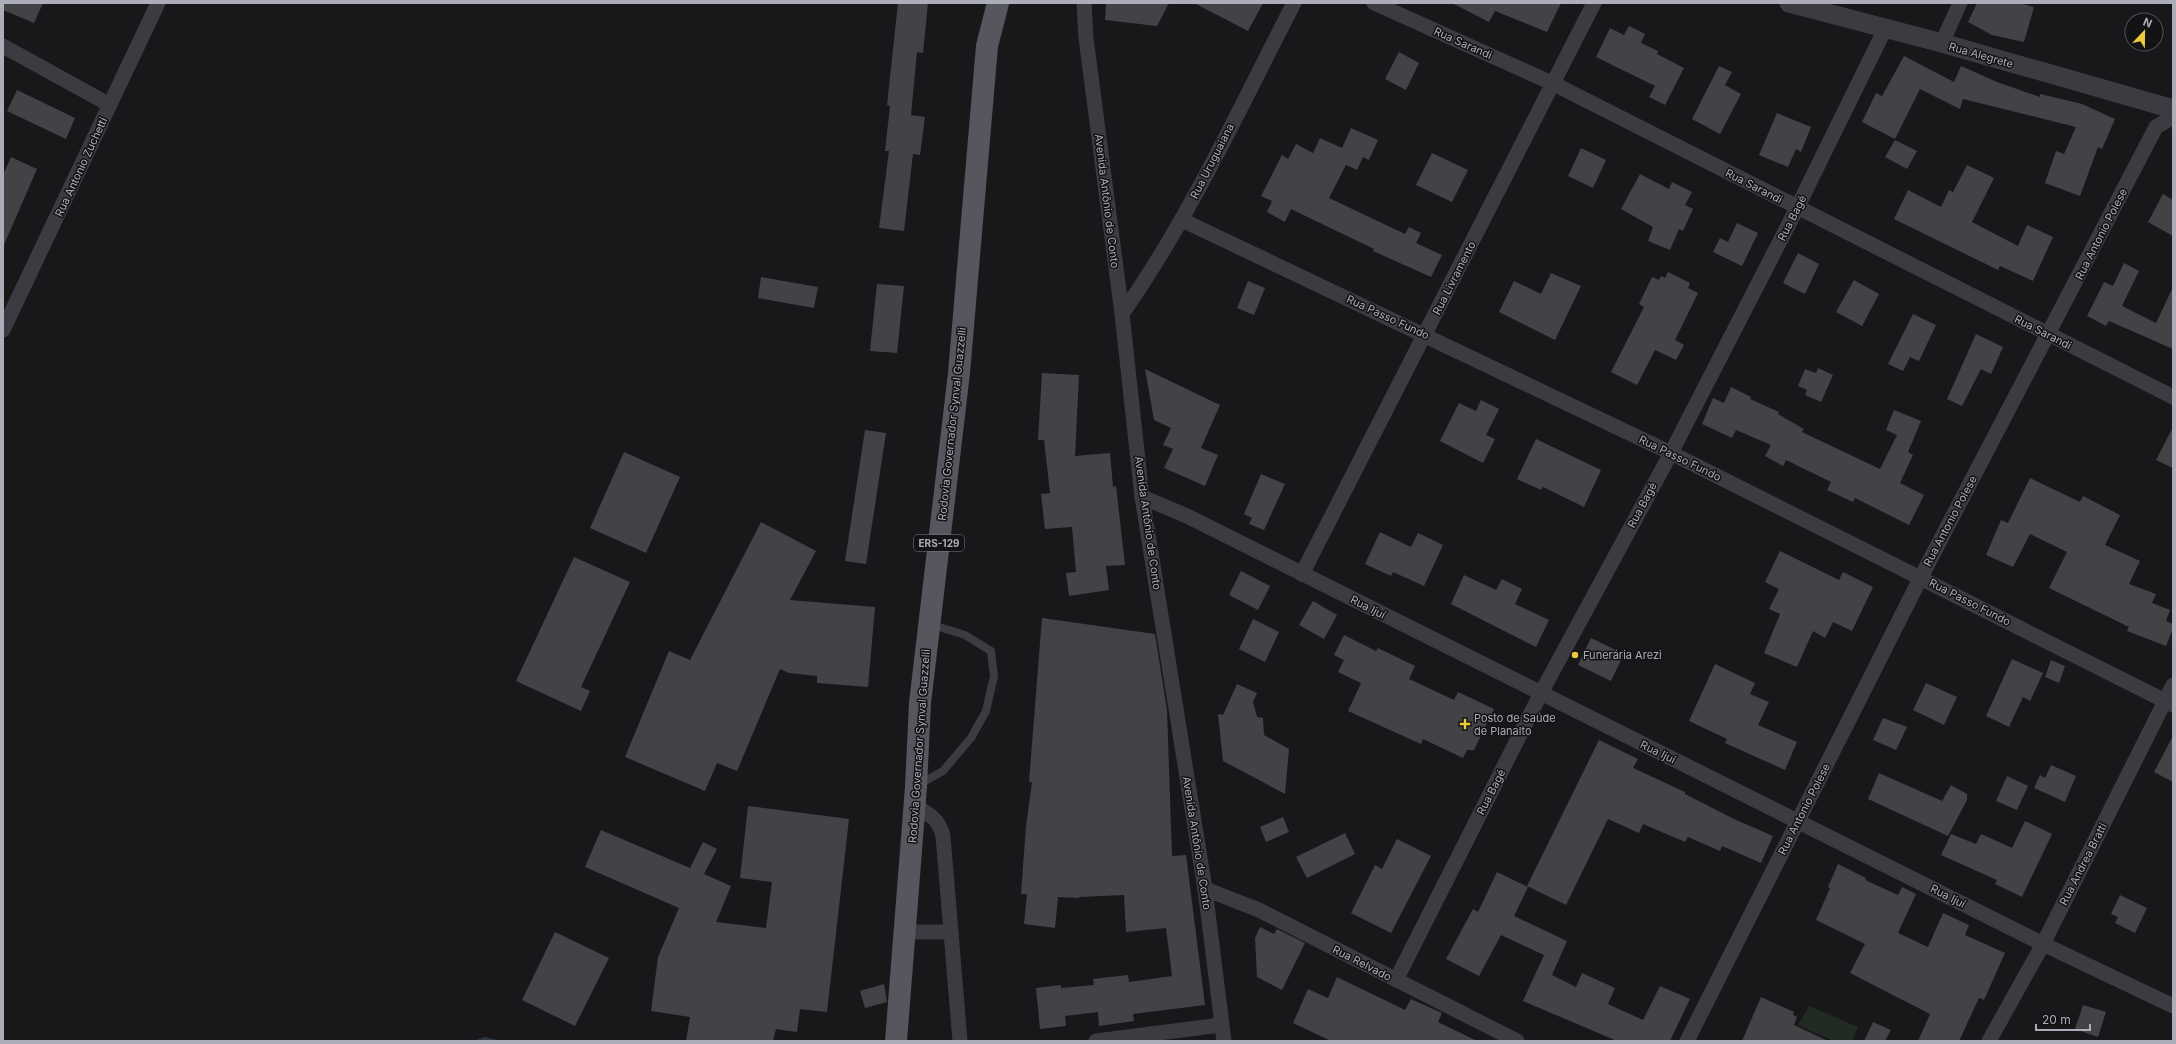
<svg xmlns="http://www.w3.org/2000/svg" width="2176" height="1044" font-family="Inter,sans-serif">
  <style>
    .green { fill: #222a24 }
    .water { fill: #2e353e }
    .building { fill: #434247 }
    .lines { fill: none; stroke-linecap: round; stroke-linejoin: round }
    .service { stroke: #3b3b41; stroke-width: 8 }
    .minor { stroke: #3b3b41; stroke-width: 15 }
    .tertiary { stroke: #3b3b41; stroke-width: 19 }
    .primary { stroke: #55565e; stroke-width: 22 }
    .poi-dot { fill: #edca3d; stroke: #131315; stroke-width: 1.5 }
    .labels { text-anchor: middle; stroke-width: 3; stroke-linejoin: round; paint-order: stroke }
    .shield { fill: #131315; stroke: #7d7f88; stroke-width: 1 }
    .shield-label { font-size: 10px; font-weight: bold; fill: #abadb9 }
    .street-label { font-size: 11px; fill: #abadb9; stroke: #131315 }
    .poi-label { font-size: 11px; fill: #abadb9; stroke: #131315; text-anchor: start }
  </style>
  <rect width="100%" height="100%" fill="#18181a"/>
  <!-- green -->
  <path class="green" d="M 1809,1006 L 1858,1027 L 1852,1041 L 1834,1041 L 1798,1025 Z"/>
  <!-- water -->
  <path class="water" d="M 485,1037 L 502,1041 L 473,1041 Z"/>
  <!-- building -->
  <g class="building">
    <path d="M 3,3 L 43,3 L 34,23 L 3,10 Z"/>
    <path d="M 898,3 L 928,3 L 923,53 L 917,52 L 911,115 L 925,117 L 920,155 L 913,154 L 904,231 L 879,228 L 889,151 L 885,151 L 890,106 L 887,105 Z"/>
    <path d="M 1106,3 L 1169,3 L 1157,26 L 1105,20 Z"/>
    <path d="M 1194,3 L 1263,3 L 1248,31 Z"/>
    <path d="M 1452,3 L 1561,3 L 1547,32 L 1495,11 L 1489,22 Z"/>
    <path d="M 1977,3 L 2020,3 L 2034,7 L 2024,42 L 1992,35 L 1968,22 Z"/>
    <path d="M 1629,26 L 1645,34 L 1641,43 L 1658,51 L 1657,54 L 1684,68 L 1665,105 L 1649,97 L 1655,86 L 1596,57 L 1610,28 L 1624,35 Z"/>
    <path d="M 1399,52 L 1419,63 L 1406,90 L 1385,79 Z"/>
    <path d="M 1904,56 L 1954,82 L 1961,66 L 1997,82 L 2040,97 L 2040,94 L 2082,104 L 2115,119 L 2102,149 L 2098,147 L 2080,196 L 2045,183 L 2056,151 L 2064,154 L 2076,127 L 1963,99 L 1960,109 L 1920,89 L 1895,139 L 1862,122 L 1876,93 L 1882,96 Z"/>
    <path d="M 1719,66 L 1732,72 L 1725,85 L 1741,94 L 1720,134 L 1692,119 Z"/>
    <path d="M 17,90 L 75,118 L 66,139 L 7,111 Z"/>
    <path d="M 1777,113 L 1811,127 L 1801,152 L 1796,149 L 1788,167 L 1759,155 Z"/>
    <path d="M 1351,128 L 1378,140 L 1369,160 L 1363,157 L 1357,170 L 1346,165 L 1329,198 L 1405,234 L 1409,227 L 1421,233 L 1416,243 L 1442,255 L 1431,277 L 1373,251 L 1374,249 L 1291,209 L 1285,222 L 1267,212 L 1272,201 L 1261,196 L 1282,155 L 1288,159 L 1296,144 L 1313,153 L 1320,138 L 1342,148 Z"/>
    <path d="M 1895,140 L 1917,151 L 1907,169 L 1885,157 Z"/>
    <path d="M 1581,148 L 1606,160 L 1593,188 L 1568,176 Z"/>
    <path d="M 1432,153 L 1468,170 L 1452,202 L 1416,185 Z"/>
    <path d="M 11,157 L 37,169 L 3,247 L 3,175 Z"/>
    <path d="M 1967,165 L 1994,178 L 1972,222 L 2018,246 L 2027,225 L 2053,237 L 2033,281 L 2000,266 L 1998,270 L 1894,219 L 1908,190 L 1941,207 L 1949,190 L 1953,192 Z"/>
    <path d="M 1640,174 L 1669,189 L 1672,182 L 1692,192 L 1685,205 L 1693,209 L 1683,231 L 1679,229 L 1670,250 L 1648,241 L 1653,227 L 1621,209 Z"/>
    <path d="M 2163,194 L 2173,200 L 2173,236 L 2148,222 Z"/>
    <path d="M 1737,223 L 1758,233 L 1742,266 L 1713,252 L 1720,238 L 1728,242 Z"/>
    <path d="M 1798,253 L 1819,264 L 1805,294 L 1783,283 Z"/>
    <path d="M 2124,263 L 2139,271 L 2122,306 L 2156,323 L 2173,287 L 2173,349 L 2109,321 L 2106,326 L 2087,316 L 2104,282 L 2113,286 Z"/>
    <path d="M 1668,272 L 1690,283 L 1688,288 L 1698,293 L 1675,340 L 1684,345 L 1676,360 L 1655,350 L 1637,385 L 1611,372 L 1644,307 L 1639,304 L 1652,277 L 1659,280 L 1661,276 L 1665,278 Z"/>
    <path d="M 1551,273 L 1581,286 L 1555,340 L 1499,312 L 1514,281 L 1541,294 Z"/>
    <path d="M 761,277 L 818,287 L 814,308 L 758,298 Z"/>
    <path d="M 1854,280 L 1879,294 L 1862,326 L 1836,312 Z"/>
    <path d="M 1248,281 L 1265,288 L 1254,315 L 1237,308 Z"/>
    <path d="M 877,284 L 904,286 L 897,353 L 870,351 Z"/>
    <path d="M 1913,314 L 1936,325 L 1919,361 L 1910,357 L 1903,371 L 1888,364 Z"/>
    <path d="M 1976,334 L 2003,347 L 1991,374 L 1981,369 L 1962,406 L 1947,399 Z"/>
    <path d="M 1818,368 L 1833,375 L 1821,402 L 1805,395 L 1807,390 L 1798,386 L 1805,369 L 1816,373 Z"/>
    <path d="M 1145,369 L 1220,405 L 1201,448 L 1218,455 L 1205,486 L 1164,468 L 1173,449 L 1163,445 L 1171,428 L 1154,420 Z"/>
    <path d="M 1042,373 L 1079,375 L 1075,456 L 1110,453 L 1113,487 L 1116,486 L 1125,565 L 1106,566 L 1109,590 L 1069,596 L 1066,573 L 1076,572 L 1072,527 L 1045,529 L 1041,494 L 1050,493 L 1044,440 L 1038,440 Z"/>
    <path d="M 1731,387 L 1751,397 L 1750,399 L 1779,412 L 1778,414 L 1804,429 L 1802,432 L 1880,469 L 1897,435 L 1886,430 L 1894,410 L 1921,421 L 1908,452 L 1913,455 L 1900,483 L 1924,495 L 1909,525 L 1855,498 L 1853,502 L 1827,490 L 1831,482 L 1786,460 L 1783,466 L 1765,456 L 1771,445 L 1736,430 L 1732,438 L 1702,424 L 1713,398 L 1724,403 Z"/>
    <path d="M 1481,400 L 1499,409 L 1486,435 L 1495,439 L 1483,463 L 1440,441 L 1459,403 L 1476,411 Z"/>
    <path d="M 2173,427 L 2173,468 L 2156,460 Z"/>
    <path d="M 865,430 L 886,433 L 866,564 L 845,561 Z"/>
    <path d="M 1536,439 L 1601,470 L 1584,507 L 1543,487 L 1541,490 L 1517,479 Z"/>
    <path d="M 624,452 L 680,477 L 646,553 L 590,528 Z"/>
    <path d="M 1261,474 L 1285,484 L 1264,530 L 1249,524 L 1252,518 L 1244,514 Z"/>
    <path d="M 2030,478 L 2080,502 L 2083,496 L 2120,515 L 2105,545 L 2140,561 L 2129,584 L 2156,594 L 2152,603 L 2170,610 L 2166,621 L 2173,624 L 2173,628 L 2166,646 L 2127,631 L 2129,627 L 2049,588 L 2067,552 L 2030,534 L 2013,567 L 1986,555 L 2001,520 L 2008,523 Z"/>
    <path d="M 761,522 L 816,551 L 790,600 L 875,607 L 868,687 L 817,683 L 817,676 L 789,673 L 780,669 L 737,771 L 717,763 L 705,791 L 625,757 L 669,651 L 690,660 Z"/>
    <path d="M 1380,532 L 1411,547 L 1418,533 L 1443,545 L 1424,586 L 1393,572 L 1391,576 L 1365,564 Z"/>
    <path d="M 1780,551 L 1839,580 L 1843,572 L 1873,587 L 1852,631 L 1833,622 L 1825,638 L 1813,631 L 1797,667 L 1764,653 L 1780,614 L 1769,609 L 1779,589 L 1765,582 Z"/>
    <path d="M 574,557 L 630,582 L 581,687 L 590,691 L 581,711 L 516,681 Z"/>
    <path d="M 1241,571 L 1270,586 L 1258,610 L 1229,595 Z"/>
    <path d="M 1464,575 L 1496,590 L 1502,579 L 1522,589 L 1515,604 L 1549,620 L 1536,647 L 1451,604 Z"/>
    <path d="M 1313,601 L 1337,615 L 1324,639 L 1299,625 Z"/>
    <path d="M 1042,618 L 1155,634 L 1167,710 L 1172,856 L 1186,855 L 1205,1005 L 1133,1014 L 1134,1021 L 1099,1026 L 1098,1012 L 1065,1016 L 1066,1026 L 1040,1029 L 1036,988 L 1061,985 L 1061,988 L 1094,985 L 1093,979 L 1128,975 L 1129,982 L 1172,976 L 1166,928 L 1126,932 L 1124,895 L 1079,897 L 1079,898 L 1058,897 L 1055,928 L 1024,924 L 1027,894 L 1021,894 L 1026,826 L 1032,782 L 1029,782 Z"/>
    <path d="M 1253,619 L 1279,632 L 1265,662 L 1239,649 Z"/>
    <path d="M 1344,635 L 1376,651 L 1378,648 L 1415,666 L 1409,679 L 1454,700 L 1458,692 L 1494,709 L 1474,750 L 1467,750 L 1463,758 L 1423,739 L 1421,744 L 1348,711 L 1361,683 L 1338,672 L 1344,660 L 1334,655 Z"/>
    <path d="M 1591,638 L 1624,654 L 1611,681 L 1578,665 Z"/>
    <path d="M 2012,659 L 2043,673 L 2030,701 L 2023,697 L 2009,727 L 1986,716 Z"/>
    <path d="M 2051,660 L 2065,666 L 2059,683 L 2045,677 Z"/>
    <path d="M 1715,664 L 1755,683 L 1750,694 L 1769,702 L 1758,725 L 1797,742 L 1785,770 L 1725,743 L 1727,739 L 1689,721 Z"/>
    <path d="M 1926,683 L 1957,697 L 1944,725 L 1913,710 Z"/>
    <path d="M 1237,684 L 1257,693 L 1253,702 L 1257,717 L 1263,718 L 1264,735 L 1289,749 L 1285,794 L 1223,761 L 1218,714 L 1223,715 Z"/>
    <path d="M 1883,718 L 1907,727 L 1896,750 L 1873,740 Z"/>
    <path d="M 2173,736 L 2173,782 L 2154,772 Z"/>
    <path d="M 1599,740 L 1638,759 L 1633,768 L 1685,792 L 1685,794 L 1734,819 L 1773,836 L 1761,863 L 1722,846 L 1720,851 L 1688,837 L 1685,842 L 1643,824 L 1639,833 L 1608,819 L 1566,905 L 1527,886 Z"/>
    <path d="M 2051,765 L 2076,776 L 2065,802 L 2034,788 L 2040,775 L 2045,778 Z"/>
    <path d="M 1879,773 L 1942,801 L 1951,785 L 1967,794 L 1967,800 L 1948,836 L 1868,799 Z"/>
    <path d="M 2007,776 L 2028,786 L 2017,810 L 1996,801 Z"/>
    <path d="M 748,806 L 849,819 L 827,1012 L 800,1009 L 797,1032 L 776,1029 L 773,1041 L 686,1041 L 690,1017 L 651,1011 L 658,957 L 679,908 L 585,867 L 601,830 L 690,868 L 703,842 L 717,849 L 704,874 L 731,886 L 716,922 L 766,928 L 772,882 L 740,878 Z"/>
    <path d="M 1283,817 L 1289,832 L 1266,842 L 1260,827 Z"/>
    <path d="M 2025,821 L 2052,834 L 2022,897 L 1995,884 L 1997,880 L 1941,855 L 1951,834 L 1976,844 L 1981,834 L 2012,848 Z"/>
    <path d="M 1345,833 L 1355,854 L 1307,878 L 1296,857 Z"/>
    <path d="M 1397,839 L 1431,856 L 1391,933 L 1351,913 L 1375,865 L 1382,869 Z"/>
    <path d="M 1838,864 L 1866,878 L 1865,880 L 1898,895 L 1902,887 L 1916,894 L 1898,933 L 1928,947 L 1943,913 L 1969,925 L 1965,935 L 2005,953 L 1984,1000 L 1979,998 L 1959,1041 L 1918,1041 L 1930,1014 L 1850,973 L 1865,944 L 1816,920 L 1830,888 L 1828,887 Z"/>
    <path d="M 1497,872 L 1528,887 L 1514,916 L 1567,941 L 1552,975 L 1576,987 L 1582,973 L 1615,988 L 1608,1004 L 1643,1020 L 1660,986 L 1690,999 L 1670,1041 L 1617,1041 L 1523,1001 L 1544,955 L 1501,935 L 1479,976 L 1446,959 L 1473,909 L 1478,912 Z"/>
    <path d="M 2120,895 L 2147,908 L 2135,933 L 2115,923 L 2118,917 L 2111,914 Z"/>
    <path d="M 1260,927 L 1274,934 L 1277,929 L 1305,943 L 1282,990 L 1257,977 L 1255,938 Z"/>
    <path d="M 555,932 L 609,958 L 575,1026 L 522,1000 Z"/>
    <path d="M 1337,977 L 1405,1010 L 1411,999 L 1442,1013 L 1438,1022 L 1477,1041 L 1331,1041 L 1293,1023 L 1308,989 L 1328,998 Z"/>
    <path d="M 884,984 L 887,1002 L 865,1008 L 860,991 Z"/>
    <path d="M 1761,997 L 1794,1012 L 1793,1015 L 1797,1017 L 1794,1025 L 1828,1041 L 1742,1041 Z"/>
    <path d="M 2083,1005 L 2106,1012 L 2098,1037 L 2075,1029 Z"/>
    <path d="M 1873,1022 L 1891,1030 L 1885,1041 L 1864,1041 Z"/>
  </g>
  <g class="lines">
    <!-- service -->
    <path class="service" d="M 918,785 L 943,771 L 971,738 L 986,711 L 994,676 L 991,651 L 965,635 L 930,624"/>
    <!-- minor -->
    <g class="minor">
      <path d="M 1084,3 L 1086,38 L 1122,314 L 1142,497 L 1205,889 L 1224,1041"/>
      <path d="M 1374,3 L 1554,84 L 2173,397"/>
      <path d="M 1942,43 L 1960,3"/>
      <path d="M 3,46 L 110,105"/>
      <path d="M 1182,220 L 1671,453 L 2173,705"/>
      <path d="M 1122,314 C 1190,217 1239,109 1294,3"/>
      <path d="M 3,330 L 158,3"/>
      <path d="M 1142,497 L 1187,516 L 2043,944 L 2173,1006"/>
      <path d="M 1302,574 L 1594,3"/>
      <path d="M 915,806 C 929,814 939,819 943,836 L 960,1041"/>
      <path d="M 1205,889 L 1259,910 L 1517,1041"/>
      <path d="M 905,932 L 951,932"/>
      <path d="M 1396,980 L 1541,693 L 1671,453 L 1797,208 L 1885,29"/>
      <path d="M 1096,1041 L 1221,1025"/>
      <path d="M 1687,1041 L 1921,577 L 2156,127 L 2173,117"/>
      <path d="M 1989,1041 L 2043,944 L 2173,685"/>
    </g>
    <!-- tertiary -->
    <path class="tertiary" d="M 1789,3 L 1942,43 L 2173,109"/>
    <!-- primary -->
    <path class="primary" d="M 896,1041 L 916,787 L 920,703 L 959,373 L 987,46 L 998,3"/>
  </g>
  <!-- markers -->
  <g class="poi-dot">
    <circle cx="1575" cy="655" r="4"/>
    <path d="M1463 718h4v4h4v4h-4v4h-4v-4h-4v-4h4z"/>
  </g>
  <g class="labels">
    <!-- shield labels -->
    <rect class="shield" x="914" y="535" width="50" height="16" rx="3"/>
    <g class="shield-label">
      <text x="939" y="547">ERS-129</text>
    </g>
    <!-- street labels -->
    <g class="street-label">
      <text transform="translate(1463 43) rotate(24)" y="4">Rua Sarandi</text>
      <text transform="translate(1981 55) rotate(16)" y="4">Rua Alegrete</text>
      <text transform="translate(1212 161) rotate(-63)" y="4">Rua Uruguaiana</text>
      <text transform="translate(81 167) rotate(-65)" y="4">Rua Antonio Zuchetti</text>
      <text transform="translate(1754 186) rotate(27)" y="4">Rua Sarandi</text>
      <text transform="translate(1107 201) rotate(83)" y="4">Avenida Antônio de Conto</text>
      <text transform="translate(1792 218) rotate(-63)" y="4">Rua Bagé</text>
      <text transform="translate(2101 234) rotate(-63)" y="4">Rua Antonio Polese</text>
      <text transform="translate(1454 278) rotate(-63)" y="4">Rua Livramento</text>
      <text transform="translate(1388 317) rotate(25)" y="4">Rua Passo Fundo</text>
      <text transform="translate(2043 332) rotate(27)" y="4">Rua Sarandi</text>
      <text transform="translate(952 424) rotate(-84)" y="4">Rodovia Governador Synval Guazzelli</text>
      <text transform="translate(1680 458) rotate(26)" y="4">Rua Passo Fundo</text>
      <text transform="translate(1642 505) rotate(-62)" y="4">Rua Bagé</text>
      <text transform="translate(1950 521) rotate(-62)" y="4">Rua Antonio Polese</text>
      <text transform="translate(1148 523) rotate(82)" y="4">Avenida Antônio de Conto</text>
      <text transform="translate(1970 602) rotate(27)" y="4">Rua Passo Fundo</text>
      <text transform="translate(1368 607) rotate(27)" y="4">Rua Ijuí</text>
      <text transform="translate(919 746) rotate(-86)" y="4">Rodovia Governador Synval Guazzelli</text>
      <text transform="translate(1658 752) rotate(26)" y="4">Rua Ijuí</text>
      <text transform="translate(1491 792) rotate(-63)" y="4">Rua Bagé</text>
      <text transform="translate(1804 809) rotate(-63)" y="4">Rua Antonio Polese</text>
      <text transform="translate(1197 843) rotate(81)" y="4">Avenida Antônio de Conto</text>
      <text transform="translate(2083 864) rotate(-63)" y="4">Rua Andrea Bratti</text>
      <text transform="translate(1948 896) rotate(27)" y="4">Rua Ijuí</text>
      <text transform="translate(1362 963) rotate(27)" y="4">Rua Relvado</text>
    </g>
    <!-- poi labels -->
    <g class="poi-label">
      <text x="1583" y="659">Funerária Arezi</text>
      <text x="1474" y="722">Posto de Saúde<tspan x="1474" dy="13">de Planalto</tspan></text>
    </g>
  </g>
  <!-- border -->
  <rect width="2176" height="1044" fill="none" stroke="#abadb9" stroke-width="8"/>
  <!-- north arrow -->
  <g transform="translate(2144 32) rotate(22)"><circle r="19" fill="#131315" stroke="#505157"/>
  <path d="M0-3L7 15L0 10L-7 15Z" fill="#edca3d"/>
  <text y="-6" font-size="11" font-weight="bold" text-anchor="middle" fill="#abadb9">N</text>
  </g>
  <!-- scale -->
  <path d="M2036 1024v6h54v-6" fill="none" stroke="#abadb9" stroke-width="2"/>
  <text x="2042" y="1024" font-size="12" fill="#abadb9" stroke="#131315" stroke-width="3" paint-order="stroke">20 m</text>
</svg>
